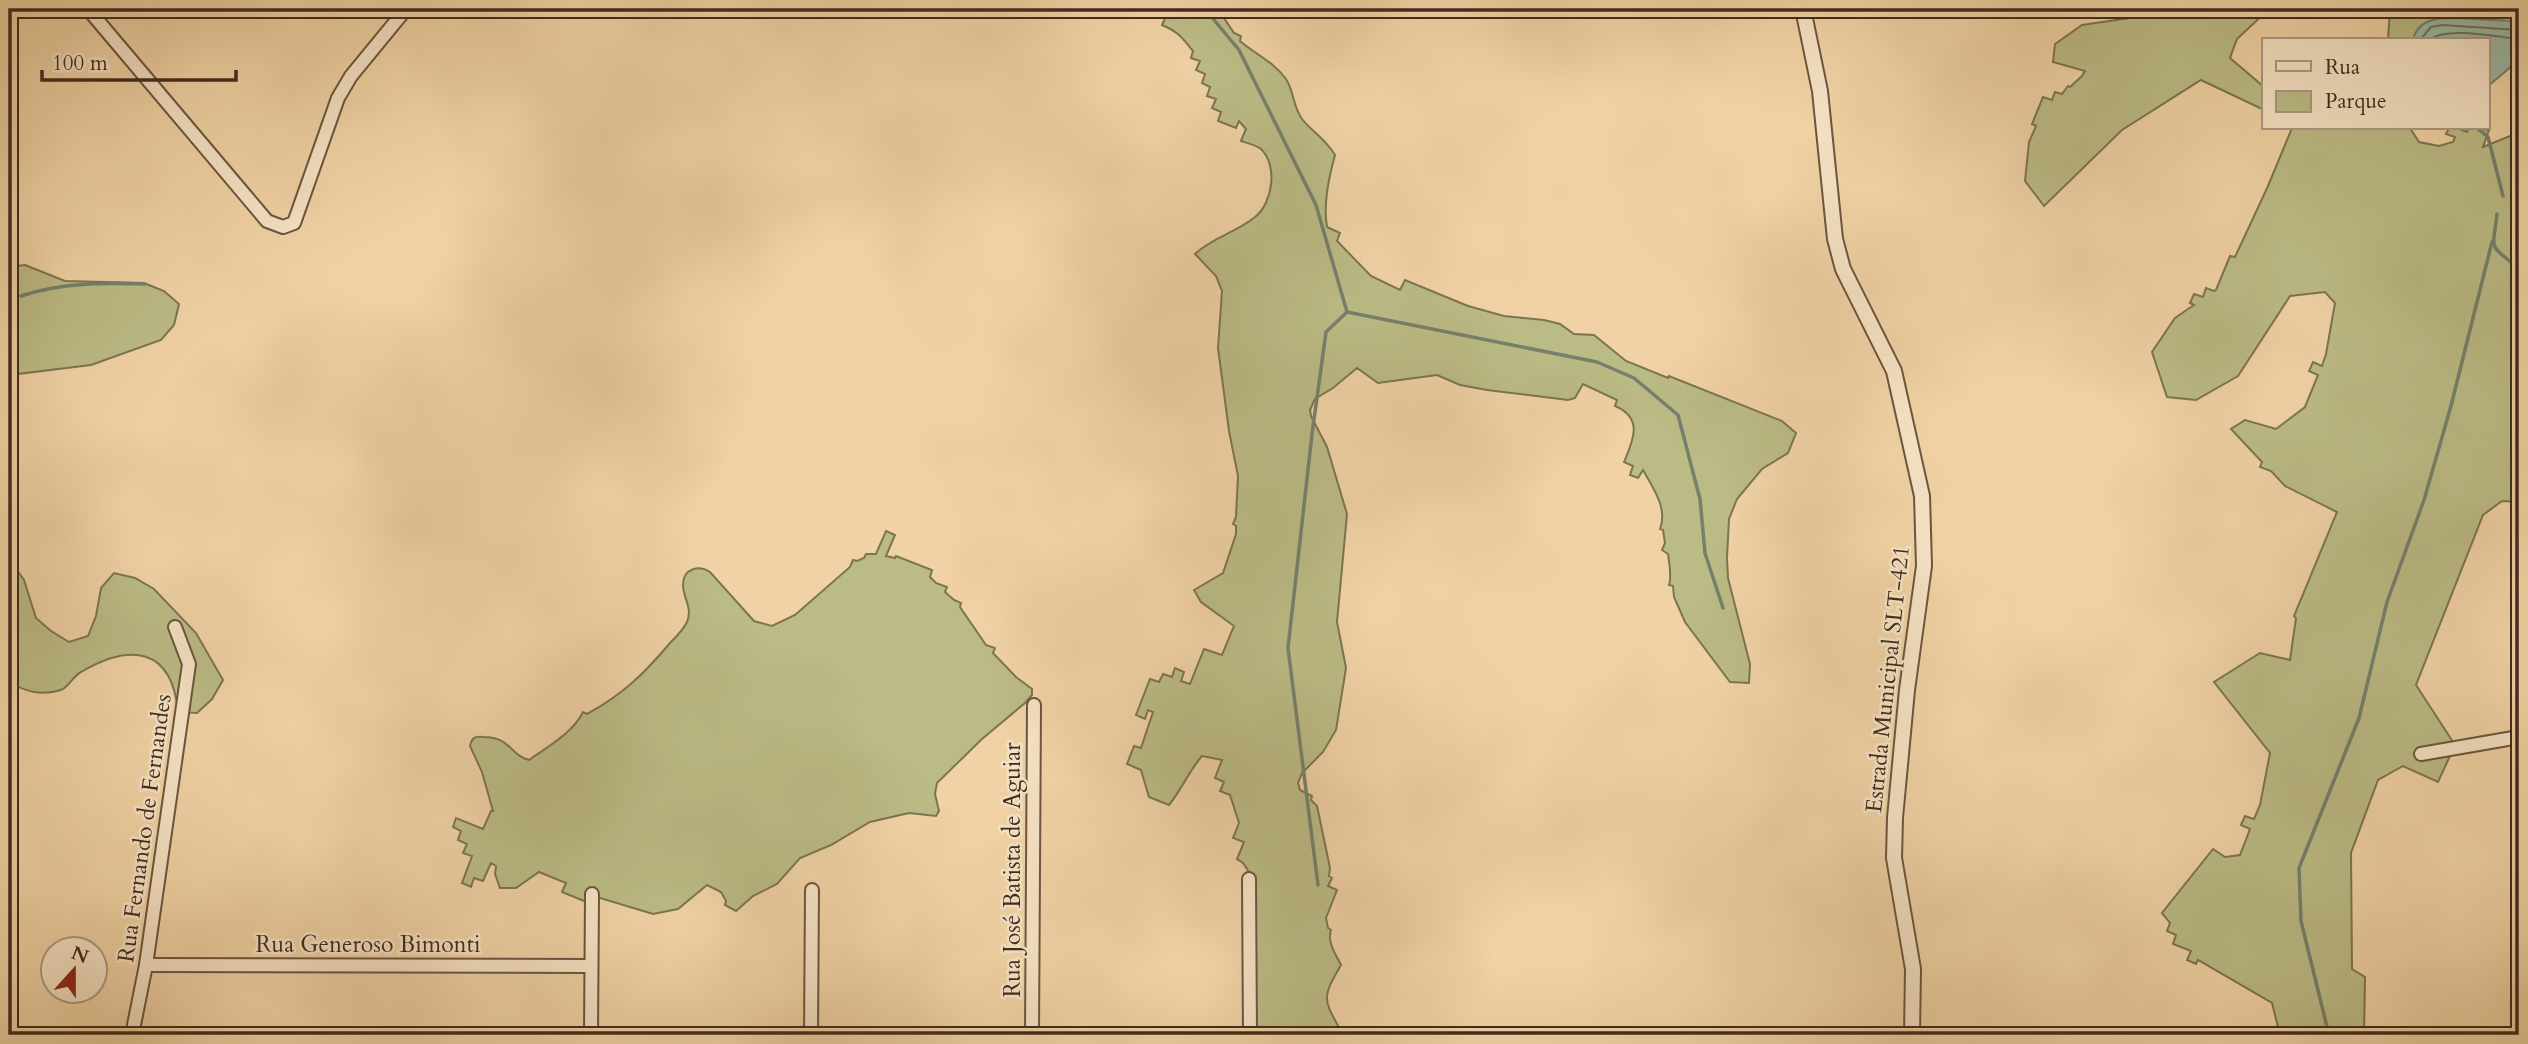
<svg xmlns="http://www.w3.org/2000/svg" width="2528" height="1044" font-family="Cardo,serif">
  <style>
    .green { fill: #bbbb85; stroke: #7d7451; stroke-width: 2 }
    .water { fill: #9bb8a3; stroke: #76806d; stroke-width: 2 }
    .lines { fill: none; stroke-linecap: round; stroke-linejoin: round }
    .shore { stroke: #6d7260; stroke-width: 2 }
    .stream { stroke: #76806d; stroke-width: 3.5 }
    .minor-casing { stroke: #6b563f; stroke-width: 16 }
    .tertiary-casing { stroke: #6b563f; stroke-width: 18 }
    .minor { stroke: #f5e2c4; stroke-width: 12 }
    .tertiary { stroke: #f5e2c4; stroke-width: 14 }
    .labels { text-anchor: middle; stroke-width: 5; stroke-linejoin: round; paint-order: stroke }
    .street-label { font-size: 23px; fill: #3f2c1d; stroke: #f5e2c4 }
  </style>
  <rect width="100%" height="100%" fill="#f0d2a4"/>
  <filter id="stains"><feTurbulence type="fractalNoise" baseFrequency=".00286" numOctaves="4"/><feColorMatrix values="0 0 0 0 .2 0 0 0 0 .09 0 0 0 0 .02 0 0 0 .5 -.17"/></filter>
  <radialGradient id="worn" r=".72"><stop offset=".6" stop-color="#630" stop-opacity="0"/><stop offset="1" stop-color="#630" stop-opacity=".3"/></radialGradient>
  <!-- green -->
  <g class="green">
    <path d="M 1169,9 L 1221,9 L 1220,12 L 1234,33 L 1241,36 L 1240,41 C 1255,54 1274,62 1286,79 C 1294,91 1293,107 1302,119 C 1312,132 1324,137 1335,155 C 1329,177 1323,203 1327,227 L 1340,233 L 1337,241 L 1371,276 L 1400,290 L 1405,280 L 1468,306 L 1504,316 L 1544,320 L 1560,324 L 1574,334 L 1594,335 L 1626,361 L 1668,378 L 1669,376 L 1782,421 L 1796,433 L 1788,453 L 1762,469 L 1737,499 L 1729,519 L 1727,558 L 1728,578 L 1750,664 L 1749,683 L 1730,682 L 1685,622 L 1674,597 L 1673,586 L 1669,585 C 1672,577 1669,562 1668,554 L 1662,550 L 1665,543 L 1663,530 L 1660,529 C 1668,508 1653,488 1643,470 L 1638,478 L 1630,475 L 1633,466 L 1624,462 C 1633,441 1644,418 1615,406 L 1617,400 L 1583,384 L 1575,398 L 1568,400 L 1487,390 L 1460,385 L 1437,375 L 1378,383 L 1357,368 L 1333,388 L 1315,399 L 1310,410 L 1311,416 L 1327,447 L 1347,514 L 1337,622 L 1346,668 L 1336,730 L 1323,752 L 1302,773 L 1298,783 L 1300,790 L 1312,796 L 1311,800 L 1317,806 L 1330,868 L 1329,876 L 1332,878 L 1328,886 L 1337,890 L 1326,918 L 1328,928 L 1331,930 C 1327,942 1335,953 1341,965 C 1320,1001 1324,999 1343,1035 L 1248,1035 L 1253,878 L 1243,863 L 1237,859 L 1244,842 L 1233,838 L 1239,823 L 1230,795 L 1220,791 L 1224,782 L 1215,778 L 1222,760 L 1202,756 C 1189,771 1182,789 1169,805 L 1149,797 L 1141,770 L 1127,764 L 1134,746 L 1141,748 L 1153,712 L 1148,710 L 1145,719 L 1136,715 L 1150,679 L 1159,682 L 1163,674 L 1172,677 L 1175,668 L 1184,672 L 1181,681 L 1190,684 L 1204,649 L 1222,655 L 1234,626 L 1201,602 L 1194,590 L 1223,573 L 1236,534 L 1236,526 L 1233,524 L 1236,517 L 1238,476 L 1229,431 L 1218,348 L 1222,291 L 1216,276 L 1195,254 C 1212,238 1237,232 1255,217 C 1273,203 1278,165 1261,149 C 1256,145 1247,143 1241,141 L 1246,129 L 1239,121 L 1236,128 L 1218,121 L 1221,112 L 1212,108 L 1216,99 L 1207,96 L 1210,87 L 1202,83 L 1205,74 L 1196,70 L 1200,61 L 1191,58 L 1193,51 C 1183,39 1179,32 1162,25 Z"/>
    <path d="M 2162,9 L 2269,9 L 2237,39 L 2230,58 L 2264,87 L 2264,110 L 2201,80 L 2122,130 L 2044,206 L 2025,181 L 2029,142 L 2036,126 L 2032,124 L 2043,97 L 2052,100 L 2055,92 L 2062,94 L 2068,86 L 2070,87 L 2082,76 L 2085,71 L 2053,62 L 2055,44 L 2082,25 L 2157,14 Z"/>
    <path d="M 2390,9 L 2458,9 L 2442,19 L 2429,40 L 2388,40 Z"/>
    <path d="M 2292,128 L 2410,128 L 2419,142 L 2439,146 L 2453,142 L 2455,137 L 2446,134 L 2449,128 L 2457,128 L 2467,132 L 2469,128 L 2489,130 L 2483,147 L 2510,136 L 2516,136 L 2519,149 L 2519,502 L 2502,501 L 2483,515 L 2416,685 L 2455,745 L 2438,782 L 2403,766 L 2378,780 L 2351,853 L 2352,969 L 2365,977 L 2364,1035 L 2280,1035 L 2272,1003 L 2198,960 L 2196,964 L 2187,960 L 2191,951 L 2173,944 L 2176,935 L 2167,931 L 2170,923 L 2162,913 L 2213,849 L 2225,857 L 2240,855 L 2250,829 L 2241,825 L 2245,816 L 2254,819 L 2260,805 L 2270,753 L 2214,682 L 2260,653 L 2290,660 L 2296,618 L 2294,616 L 2337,512 L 2285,486 L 2271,471 L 2260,467 L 2262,462 L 2231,429 L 2245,420 L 2276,429 L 2305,407 L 2318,375 L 2309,371 L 2313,362 L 2322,366 L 2326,354 L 2335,303 L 2325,292 L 2290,296 L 2238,376 L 2196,400 L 2167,397 L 2152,352 L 2175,318 L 2194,305 L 2190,303 L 2194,294 L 2203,297 L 2206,288 L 2214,291 L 2216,290 L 2230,256 L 2235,257 L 2268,186 Z"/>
    <path d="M 25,265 L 65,281 L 144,283 L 164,291 L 179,304 L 174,325 L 161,340 L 91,365 L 9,375 L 9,267 Z"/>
    <path d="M 886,531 L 895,535 L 886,556 L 895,558 L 896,556 L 932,570 L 930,577 L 936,583 L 947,587 L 945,592 L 954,600 L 961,603 L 960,607 L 986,645 L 995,648 L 993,653 L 1016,677 L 1032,689 L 1032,695 L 1025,703 L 982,739 L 937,783 L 935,794 L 939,811 L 936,816 L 909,813 L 870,822 L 831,845 L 800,858 L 777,884 L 753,896 L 736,911 L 725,905 L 726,901 L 721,892 L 707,885 L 678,909 L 653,914 L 597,897 L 589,903 L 562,892 L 566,883 L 539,872 L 516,888 L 500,888 L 495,874 L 496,866 L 491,863 L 483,881 L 474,878 L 471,887 L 462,883 L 472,856 L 463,853 L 467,844 L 458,840 L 461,831 L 453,827 L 456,818 L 483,829 L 491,811 L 493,811 L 482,772 L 470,746 C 472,738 474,736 483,737 C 512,737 509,755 529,760 C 547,747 573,733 583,712 L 587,714 C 622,695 644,674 670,643 C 676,637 684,629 687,622 C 693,608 683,598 683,585 C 683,568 699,565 710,572 L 754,621 L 772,626 L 795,615 L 850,567 L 853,560 L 857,561 L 864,558 L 866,554 L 876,554 Z"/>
    <path d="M 9,559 L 24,580 L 36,618 L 51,631 L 69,642 L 88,636 L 96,616 L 101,588 L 114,573 L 135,578 L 154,589 L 196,633 L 223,680 L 212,699 L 197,713 L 178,712 C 172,647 130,643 81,672 C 73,676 69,687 61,690 C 42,696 26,692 9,682 Z"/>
  </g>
  <!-- water -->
  <path class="water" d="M 2453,18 L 2514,21 L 2519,25 L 2519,60 L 2488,86 L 2488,40 L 2413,40 C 2417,20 2436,18 2453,18 Z"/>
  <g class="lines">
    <!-- shore -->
    <g class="shore">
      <path d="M 2420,40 L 2431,27 L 2442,25 L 2519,30"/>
      <path d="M 2430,40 C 2445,26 2498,37 2519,39"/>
    </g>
    <!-- stream -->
    <g class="stream">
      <path d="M 1205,9 L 1239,50 L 1316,205 L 1347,312 L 1326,332 L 1312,434 L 1288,648 L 1318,885"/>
      <path d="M 2477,128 L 2488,137 L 2503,196"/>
      <path d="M 2497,214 C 2493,251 2487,244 2519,268"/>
      <path d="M 21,296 C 62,282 103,283 145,284"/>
      <path d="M 1347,312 L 1597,362 L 1634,378 L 1678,415 L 1700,499 L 1705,553 L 1723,608"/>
      <path d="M 2329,1035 L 2301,921 L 2299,868 L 2359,718 L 2387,602 L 2424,500 L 2451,406 L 2492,242"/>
    </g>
    <defs>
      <g id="minor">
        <path d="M 88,9 L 267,221 L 283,227 L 294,223 L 338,98 L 351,76 L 406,9"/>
        <path d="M 2421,754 L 2519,737"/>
        <path d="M 1249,879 L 1250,1035"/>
        <path d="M 146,965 L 590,966"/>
        <path d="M 132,1035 L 146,965 L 189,664 L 175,627"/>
        <path d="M 591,1035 L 592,894"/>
        <path d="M 811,1035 L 812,890"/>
        <path d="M 1032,1035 L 1034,705"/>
      </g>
      <path id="tertiary" d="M 1803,9 L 1820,91 L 1835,239 L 1843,269 L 1894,371 L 1922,496 L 1924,566 L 1907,690 L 1895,818 L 1894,858 L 1913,969 L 1912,1035"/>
    </defs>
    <!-- minor casing -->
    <use href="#minor" class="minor-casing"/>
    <!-- tertiary casing -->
    <use href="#tertiary" class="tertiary-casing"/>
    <!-- minor -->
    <use href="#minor" class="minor"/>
    <!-- tertiary -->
    <use href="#tertiary" class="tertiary"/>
  </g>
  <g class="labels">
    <!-- street labels -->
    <g class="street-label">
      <text transform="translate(1887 679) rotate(-84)" y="8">Estrada Municipal SLT-421</text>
      <text transform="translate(144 828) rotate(-82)" y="8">Rua Fernando de Fernandes</text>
      <text transform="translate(1012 870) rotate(-90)" y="8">Rua José Batista de Aguiar</text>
      <text x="368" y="952">Rua Generoso Bimonti</text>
    </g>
  </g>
  <!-- margin -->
  <rect width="2528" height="1044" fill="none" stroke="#f0d2a4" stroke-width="35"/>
  <rect x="10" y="10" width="2507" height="1023" fill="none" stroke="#3f2c1d" stroke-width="3.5"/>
  <rect x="18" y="18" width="2493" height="1009" fill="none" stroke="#3f2c1d" stroke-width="2"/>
  <!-- legend -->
  <rect x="2262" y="38" width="228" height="91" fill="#f5e2c4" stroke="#ac9981" stroke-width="2"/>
  <rect x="2276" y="61" width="35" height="10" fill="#f5e2c4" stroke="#ac9981" stroke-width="2"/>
  <text x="2325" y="74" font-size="21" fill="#3f2c1d">Rua</text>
  <rect x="2276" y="91" width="35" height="21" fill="#bbbb85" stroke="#ac9981" stroke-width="2"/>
  <text x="2325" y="108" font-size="21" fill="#3f2c1d">Parque</text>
  <!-- north arrow -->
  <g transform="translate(74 970) rotate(21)"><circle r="33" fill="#f5e2c4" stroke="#ac9981" stroke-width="2"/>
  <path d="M0-5L12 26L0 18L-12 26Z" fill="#8f2418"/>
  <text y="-10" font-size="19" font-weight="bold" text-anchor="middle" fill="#3f2c1d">N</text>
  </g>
  <!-- scale -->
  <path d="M42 70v10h194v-10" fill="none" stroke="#3f2c1d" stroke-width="3.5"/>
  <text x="52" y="70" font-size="21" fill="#3f2c1d" stroke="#f5e2c4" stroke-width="5" paint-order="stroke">100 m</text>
  <rect width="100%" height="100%" filter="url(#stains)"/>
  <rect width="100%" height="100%" fill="url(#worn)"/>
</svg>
